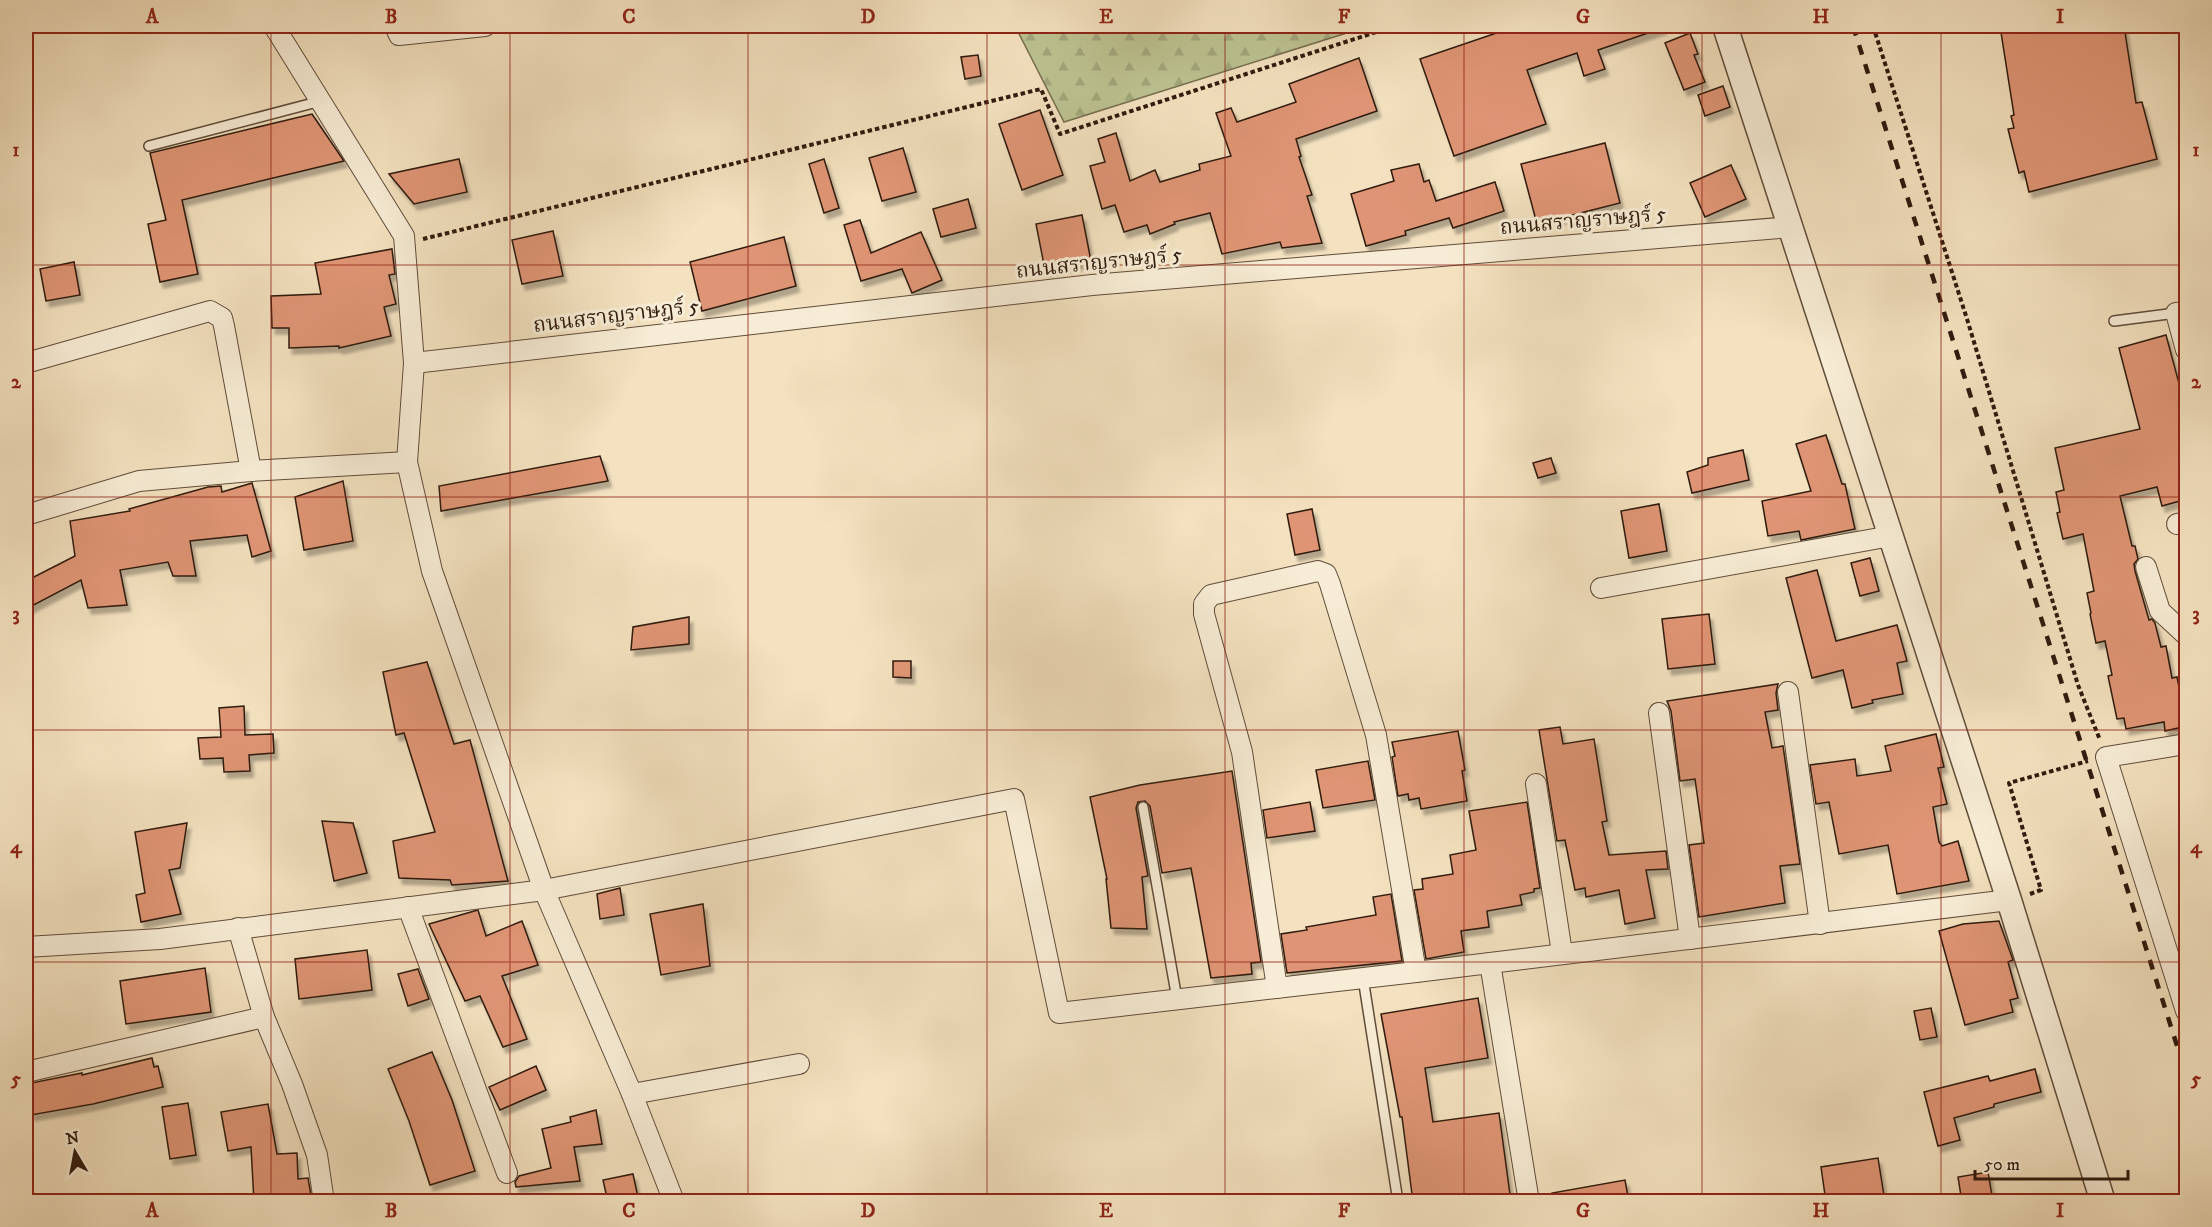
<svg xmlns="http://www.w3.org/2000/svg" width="2212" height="1227" font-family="'IM FELL DW Pica','Noto Serif Thai',serif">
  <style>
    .forest { fill: url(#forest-firs); stroke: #766e4f; stroke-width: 1.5 }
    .building { fill: #df9574; stroke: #2f1a0d; stroke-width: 1.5; filter: url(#shadow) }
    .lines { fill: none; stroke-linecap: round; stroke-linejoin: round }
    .service-casing { stroke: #604c3a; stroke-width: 12 }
    .minor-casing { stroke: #604c3a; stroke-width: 22 }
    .tertiary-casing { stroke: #604c3a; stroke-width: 27 }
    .path { stroke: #2f1a0d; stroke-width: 4; stroke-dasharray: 4.5 3; stroke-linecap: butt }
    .service { stroke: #f7ecd5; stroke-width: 9 }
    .minor { stroke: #f7ecd5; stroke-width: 20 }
    .tertiary { stroke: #f7ecd5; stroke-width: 24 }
    .rail { stroke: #2f1a0d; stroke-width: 4.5; stroke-dasharray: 10 10; stroke-linecap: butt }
    .grid { fill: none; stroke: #8f2418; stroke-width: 1.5; stroke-opacity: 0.55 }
    .labels { text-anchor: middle; stroke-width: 6; stroke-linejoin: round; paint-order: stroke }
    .street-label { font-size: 21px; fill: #2f1a0d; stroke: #f7ecd5 }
    .neatline { fill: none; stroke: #8f2418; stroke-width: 2 }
    .grid-label { font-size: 20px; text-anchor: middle; font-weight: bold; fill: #8f2418 }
  </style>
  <defs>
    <pattern id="forest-firs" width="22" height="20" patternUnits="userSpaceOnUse" patternTransform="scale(1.5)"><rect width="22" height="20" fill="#bcc291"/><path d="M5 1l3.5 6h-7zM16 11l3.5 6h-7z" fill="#a2a67c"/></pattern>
    <filter id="shadow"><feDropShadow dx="3.5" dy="6" stdDeviation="1.5" flood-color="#0004"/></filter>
  </defs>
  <rect width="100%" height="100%" fill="#f3e1bf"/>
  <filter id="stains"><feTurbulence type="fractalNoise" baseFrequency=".00333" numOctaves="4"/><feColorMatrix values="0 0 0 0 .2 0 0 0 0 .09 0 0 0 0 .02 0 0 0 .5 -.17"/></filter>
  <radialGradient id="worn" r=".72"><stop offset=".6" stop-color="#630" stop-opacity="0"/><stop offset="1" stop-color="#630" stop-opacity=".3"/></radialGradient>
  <!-- forest -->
  <path class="forest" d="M 1015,26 L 1369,26 L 1064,122 Z"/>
  <!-- building -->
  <g class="building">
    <path d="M 1517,26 L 1662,26 L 1663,28 L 1598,50 L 1605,69 L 1584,76 L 1577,53 L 1527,70 L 1546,124 L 1454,156 L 1420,59 Z"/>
    <path d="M 2000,26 L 2124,26 L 2136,103 L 2142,102 L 2157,159 L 2029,192 L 2024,171 L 2019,173 L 2008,129 L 2014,128 L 2011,116 L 2014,115 Z"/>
    <path d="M 1690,33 L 1698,54 L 1694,55 L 1705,82 L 1684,90 L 1665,43 Z"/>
    <path d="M 978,55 L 981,76 L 965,79 L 961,57 Z"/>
    <path d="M 1359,58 L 1377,111 L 1296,139 L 1301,156 L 1299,157 L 1312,195 L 1307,196 L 1322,243 L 1282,248 L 1280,242 L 1222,254 L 1210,213 L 1174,222 L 1175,224 L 1150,234 L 1147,225 L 1124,232 L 1115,205 L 1102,209 L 1090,166 L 1105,162 L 1098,139 L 1116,133 L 1130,181 L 1155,170 L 1160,182 L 1200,170 L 1199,164 L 1231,156 L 1216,113 L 1231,108 L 1237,122 L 1296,102 L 1289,84 Z"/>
    <path d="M 1723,86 L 1730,107 L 1705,116 L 1698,95 Z"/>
    <path d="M 1040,110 L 1063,175 L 1022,190 L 999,124 Z"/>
    <path d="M 312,114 L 344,161 L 182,200 L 198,274 L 160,282 L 148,224 L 166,220 L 150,153 Z"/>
    <path d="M 1605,143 L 1620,203 L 1537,224 L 1521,164 Z"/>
    <path d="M 903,148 L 916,192 L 882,201 L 869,158 Z"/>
    <path d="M 459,159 L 467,192 L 414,204 L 389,174 Z"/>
    <path d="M 824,159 L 839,208 L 824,213 L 809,164 Z"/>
    <path d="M 1419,164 L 1424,182 L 1429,180 L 1436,201 L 1495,182 L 1504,211 L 1453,228 L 1449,218 L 1405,231 L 1406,235 L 1366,246 L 1351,194 L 1394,181 L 1391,170 Z"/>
    <path d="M 1731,165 L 1746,199 L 1705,217 L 1690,183 Z"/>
    <path d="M 968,199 L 976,228 L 941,237 L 933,209 Z"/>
    <path d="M 1082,215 L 1091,261 L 1045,270 L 1036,224 Z"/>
    <path d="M 860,220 L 871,253 L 921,232 L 942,280 L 912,293 L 902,269 L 861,281 L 844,225 Z"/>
    <path d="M 553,231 L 563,276 L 522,284 L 512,240 Z"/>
    <path d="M 784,237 L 796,286 L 702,311 L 690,262 Z"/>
    <path d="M 392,249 L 395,274 L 389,275 L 396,304 L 384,307 L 391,336 L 339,348 L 339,346 L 289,348 L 289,328 L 272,328 L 271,296 L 321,294 L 315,263 Z"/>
    <path d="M 74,262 L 80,295 L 46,301 L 40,269 Z"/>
    <path d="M 2166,335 L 2187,413 L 2187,499 L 2162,506 L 2157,487 L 2120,496 L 2132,546 L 2135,546 L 2138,559 L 2134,564 L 2135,571 L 2149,620 L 2152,619 L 2155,623 L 2161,647 L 2166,646 L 2172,678 L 2177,677 L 2187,726 L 2165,731 L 2164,722 L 2126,729 L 2124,718 L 2117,719 L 2108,676 L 2112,675 L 2105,641 L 2096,643 L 2090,614 L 2091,613 L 2087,593 L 2094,591 L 2083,534 L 2063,539 L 2057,513 L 2060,512 L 2056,492 L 2064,490 L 2055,448 L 2140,429 L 2119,348 Z"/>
    <path d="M 1826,435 L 1842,484 L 1845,484 L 1855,529 L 1801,540 L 1799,531 L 1768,536 L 1762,501 L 1811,491 L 1796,444 Z"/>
    <path d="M 1743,450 L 1749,480 L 1692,493 L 1687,472 L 1708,465 L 1708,458 Z"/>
    <path d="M 600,456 L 608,481 L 441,511 L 439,486 Z"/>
    <path d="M 1551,458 L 1556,473 L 1538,478 L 1533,463 Z"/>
    <path d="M 343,481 L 353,541 L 304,550 L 295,497 Z"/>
    <path d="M 252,483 L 271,551 L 252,557 L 247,535 L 190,541 L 196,576 L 173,576 L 168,562 L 120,570 L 127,605 L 88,608 L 81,580 L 26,609 L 26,581 L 75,556 L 70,521 L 130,511 L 129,509 L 208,487 L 221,486 L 222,492 Z"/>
    <path d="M 1659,504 L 1667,551 L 1629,558 L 1621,511 Z"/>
    <path d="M 1312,509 L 1320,550 L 1295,555 L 1287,514 Z"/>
    <path d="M 1870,558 L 1879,591 L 1860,596 L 1851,563 Z"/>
    <path d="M 1817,570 L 1836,641 L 1897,625 L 1907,661 L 1897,663 L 1903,694 L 1872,700 L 1873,703 L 1852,708 L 1843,670 L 1812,678 L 1786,578 Z"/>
    <path d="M 1709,614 L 1715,664 L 1668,669 L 1662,619 Z"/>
    <path d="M 689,617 L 689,644 L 631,650 L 633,627 Z"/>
    <path d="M 893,661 L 911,661 L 911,678 L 893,677 Z"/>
    <path d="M 427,662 L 454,744 L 470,740 L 508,881 L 452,885 L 450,880 L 399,878 L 393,841 L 435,832 L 404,733 L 396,735 L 383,672 Z"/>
    <path d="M 1778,684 L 1776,693 L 1778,710 L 1765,712 L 1772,748 L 1783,746 L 1800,864 L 1780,866 L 1785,903 L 1699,917 L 1689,845 L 1704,843 L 1695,779 L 1680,781 L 1671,711 L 1667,701 Z"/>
    <path d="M 244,706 L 245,735 L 273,734 L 274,753 L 249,755 L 250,771 L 224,772 L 223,758 L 200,759 L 198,738 L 221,737 L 219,708 Z"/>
    <path d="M 1560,727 L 1563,744 L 1594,739 L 1607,821 L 1602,822 L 1609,855 L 1666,851 L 1668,869 L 1646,870 L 1655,918 L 1625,924 L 1619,890 L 1586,897 L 1585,888 L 1575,890 L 1565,840 L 1557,841 L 1539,730 Z"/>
    <path d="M 1458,731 L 1465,770 L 1462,771 L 1467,801 L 1421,809 L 1419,798 L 1409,800 L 1408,794 L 1398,796 L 1392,757 L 1395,756 L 1392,742 Z"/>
    <path d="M 1936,734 L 1944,767 L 1938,768 L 1947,804 L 1933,807 L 1939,842 L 1942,846 L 1958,841 L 1969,881 L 1897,894 L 1888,845 L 1839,854 L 1829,802 L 1816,804 L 1810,765 L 1855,759 L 1857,776 L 1891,771 L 1885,746 Z"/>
    <path d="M 1368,761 L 1375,800 L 1323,808 L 1316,770 Z"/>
    <path d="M 1232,771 L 1261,962 L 1251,963 L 1252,974 L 1211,978 L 1191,868 L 1162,873 L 1150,806 L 1145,801 L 1138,802 L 1136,808 L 1148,876 L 1142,877 L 1147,929 L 1111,928 L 1106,879 L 1107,879 L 1090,797 L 1140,785 Z"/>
    <path d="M 1310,802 L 1315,831 L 1267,838 L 1263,810 Z"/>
    <path d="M 1527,802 L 1540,888 L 1534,889 L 1534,892 L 1520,895 L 1522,905 L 1487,911 L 1489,927 L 1461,931 L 1464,952 L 1426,959 L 1414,890 L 1423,889 L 1422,879 L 1453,874 L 1450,855 L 1476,850 L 1469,811 Z"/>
    <path d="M 322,821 L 353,823 L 367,873 L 334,881 Z"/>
    <path d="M 187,823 L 180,868 L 169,870 L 181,914 L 141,922 L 136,895 L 145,893 L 135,832 Z"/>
    <path d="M 620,888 L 624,915 L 600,919 L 597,894 Z"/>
    <path d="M 1391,894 L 1402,961 L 1287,973 L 1281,934 L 1307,930 L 1306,927 L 1376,915 L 1373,897 Z"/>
    <path d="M 703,904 L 710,966 L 661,975 L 650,914 Z"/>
    <path d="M 478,910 L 486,936 L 522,921 L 538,965 L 502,976 L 527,1039 L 503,1047 L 480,996 L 465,1001 L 429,924 Z"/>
    <path d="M 1999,921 L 2013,960 L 2008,962 L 2018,998 L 2010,1000 L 2013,1012 L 1965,1025 L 1939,931 L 1963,924 Z"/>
    <path d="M 367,950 L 372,990 L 299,999 L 295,959 Z"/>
    <path d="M 205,968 L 211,1012 L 126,1024 L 120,981 Z"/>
    <path d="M 418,969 L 429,999 L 408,1006 L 398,974 Z"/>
    <path d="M 1478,998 L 1488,1058 L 1425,1068 L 1433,1122 L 1499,1113 L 1511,1202 L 1413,1202 L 1402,1117 L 1400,1117 L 1381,1014 Z"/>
    <path d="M 1931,1008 L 1937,1037 L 1920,1040 L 1914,1011 Z"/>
    <path d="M 432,1052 L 452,1100 L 475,1171 L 430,1185 L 409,1121 L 388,1069 Z"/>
    <path d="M 152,1058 L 154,1067 L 158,1066 L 163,1087 L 93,1104 L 31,1115 L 26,1084 L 82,1073 L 82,1075 Z"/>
    <path d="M 536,1066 L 546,1090 L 500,1110 L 489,1087 Z"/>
    <path d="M 2035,1069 L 2041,1092 L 1994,1104 L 1994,1107 L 1954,1118 L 1960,1140 L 1938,1146 L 1924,1092 L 1988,1076 L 1990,1081 Z"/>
    <path d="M 188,1103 L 196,1155 L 170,1159 L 162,1107 Z"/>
    <path d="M 268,1104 L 277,1154 L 297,1153 L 298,1179 L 308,1178 L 312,1202 L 254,1202 L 251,1147 L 228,1151 L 221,1112 Z"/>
    <path d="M 596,1110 L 602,1144 L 574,1147 L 580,1181 L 516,1187 L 515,1182 L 519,1176 L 551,1168 L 542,1129 L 571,1122 L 570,1117 Z"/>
    <path d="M 1878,1158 L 1885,1202 L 1826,1202 L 1821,1167 Z"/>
    <path d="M 1988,1172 L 1993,1202 L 1962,1202 L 1958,1177 Z"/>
    <path d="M 633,1174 L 639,1202 L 608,1202 L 603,1180 Z"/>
    <path d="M 1625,1180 L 1629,1202 L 1553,1202 L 1552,1193 Z"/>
  </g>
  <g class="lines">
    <defs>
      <g id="service">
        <path d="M 149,146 L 321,101"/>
        <path d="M 2114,321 L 2176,313"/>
        <path d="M 1143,807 L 1177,999"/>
        <path d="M 1363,978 L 1397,1195"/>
      </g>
      <g id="minor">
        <path d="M 274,26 L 404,236 L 414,363 L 407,462 L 432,571 L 544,890 L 632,1094 L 673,1199"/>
        <path d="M 395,26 L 399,35 L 485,26"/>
        <path d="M 2186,312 L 2176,313 L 2186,350"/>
        <path d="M 26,363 L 210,311 L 222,318 L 224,326 L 251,471"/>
        <path d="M 414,363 L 1092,285 L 1791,227"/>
        <path d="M 26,515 L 139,481 L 251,471 L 407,462"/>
        <path d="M 2177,524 L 2186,522"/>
        <path d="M 2146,567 L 2160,611 L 2186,635"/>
        <path d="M 1601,588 L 1891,536"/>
        <path d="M 1788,692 L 1820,924"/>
        <path d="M 1659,713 L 1690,939"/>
        <path d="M 2186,744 L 2106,757 L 2186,1011"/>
        <path d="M 1536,784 L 1562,953"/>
        <path d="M 408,907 L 507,1173"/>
        <path d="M 238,928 L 264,1017 L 292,1084 L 317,1155 L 324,1202"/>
        <path d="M 26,947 L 160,939 L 544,890 L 1014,799 L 1059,1013 L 1416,972 L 2009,900"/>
        <path d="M 1490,963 L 1529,1202"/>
        <path d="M 1277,988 L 1242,752 L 1204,614 L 1204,604 L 1211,595 L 1318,571 L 1326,574 L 1330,584 L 1376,735 L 1416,972"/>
        <path d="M 26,1072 L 264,1017"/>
        <path d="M 632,1094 L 799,1064"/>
      </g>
      <path id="tertiary" d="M 1725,26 L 2009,900 L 2103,1202"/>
    </defs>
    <!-- service casing -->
    <use href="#service" class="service-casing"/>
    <!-- minor casing -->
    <use href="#minor" class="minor-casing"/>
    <!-- tertiary casing -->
    <use href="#tertiary" class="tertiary-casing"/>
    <!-- path -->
    <g class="path">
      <path d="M 1873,26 L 1967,319 L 2078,685 L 2100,740"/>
      <path d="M 423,239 L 1041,89 L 1060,134 L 1395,26"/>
      <path d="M 2030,894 L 2041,890 L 2009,783 L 2088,761"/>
    </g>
    <!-- service -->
    <use href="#service" class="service"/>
    <!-- minor -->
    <use href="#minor" class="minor"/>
    <!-- tertiary -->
    <use href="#tertiary" class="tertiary"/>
    <!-- rail -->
    <path class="rail" d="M 1853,26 L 2186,1074"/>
  </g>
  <!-- grid -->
  <path class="grid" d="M 271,26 L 271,1202M 510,26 L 510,1202M 748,26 L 748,1202M 987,26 L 987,1202M 1225,26 L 1225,1202M 1464,26 L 1464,1202M 1702,26 L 1702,1202M 1941,26 L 1941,1202M 26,265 L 2186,265M 26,497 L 2186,497M 26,730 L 2186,730M 26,962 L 2186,962"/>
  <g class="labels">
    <!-- street labels -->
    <g class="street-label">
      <text transform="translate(1583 220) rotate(-5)" y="7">ถนนสราญราษฎร์ 5</text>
      <text transform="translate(1099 262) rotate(-6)" y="7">ถนนสราญราษฎร์ 5</text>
      <text transform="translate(616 315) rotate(-7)" y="7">ถนนสราญราษฎร์ 5</text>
    </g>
  </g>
  <!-- margin -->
  <rect width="2212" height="1227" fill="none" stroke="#f3e1bf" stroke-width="66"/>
  <!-- north arrow -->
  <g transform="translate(75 1152) rotate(350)" stroke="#f7ecd5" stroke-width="4.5" paint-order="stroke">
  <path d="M0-4.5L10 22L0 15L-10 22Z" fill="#2f1a0d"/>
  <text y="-9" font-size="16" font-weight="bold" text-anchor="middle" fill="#2f1a0d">N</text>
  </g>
  <!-- scale -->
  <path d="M1975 1170v9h153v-9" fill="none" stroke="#2f1a0d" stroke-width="3"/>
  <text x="1984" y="1170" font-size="18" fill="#2f1a0d" stroke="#f7ecd5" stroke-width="4.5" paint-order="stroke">50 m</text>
  <rect x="33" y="33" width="2146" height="1161" class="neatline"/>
  <g class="grid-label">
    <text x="152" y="23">A</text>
    <text x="391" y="23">B</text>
    <text x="629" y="23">C</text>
    <text x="868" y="23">D</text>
    <text x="1106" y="23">E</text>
    <text x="1344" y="23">F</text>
    <text x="1583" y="23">G</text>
    <text x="1821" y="23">H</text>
    <text x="2060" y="23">I</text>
    <text x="16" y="156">1</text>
    <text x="2196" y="156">1</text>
    <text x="16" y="388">2</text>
    <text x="2196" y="388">2</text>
    <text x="16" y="620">3</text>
    <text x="2196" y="620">3</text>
    <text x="16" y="853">4</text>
    <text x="2196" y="853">4</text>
    <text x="16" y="1085">5</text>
    <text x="2196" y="1085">5</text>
    <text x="152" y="1217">A</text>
    <text x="391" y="1217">B</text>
    <text x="629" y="1217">C</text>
    <text x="868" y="1217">D</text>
    <text x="1106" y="1217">E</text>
    <text x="1344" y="1217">F</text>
    <text x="1583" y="1217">G</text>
    <text x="1821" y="1217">H</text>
    <text x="2060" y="1217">I</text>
  </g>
  <rect width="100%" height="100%" filter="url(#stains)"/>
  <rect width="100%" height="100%" fill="url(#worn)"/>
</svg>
